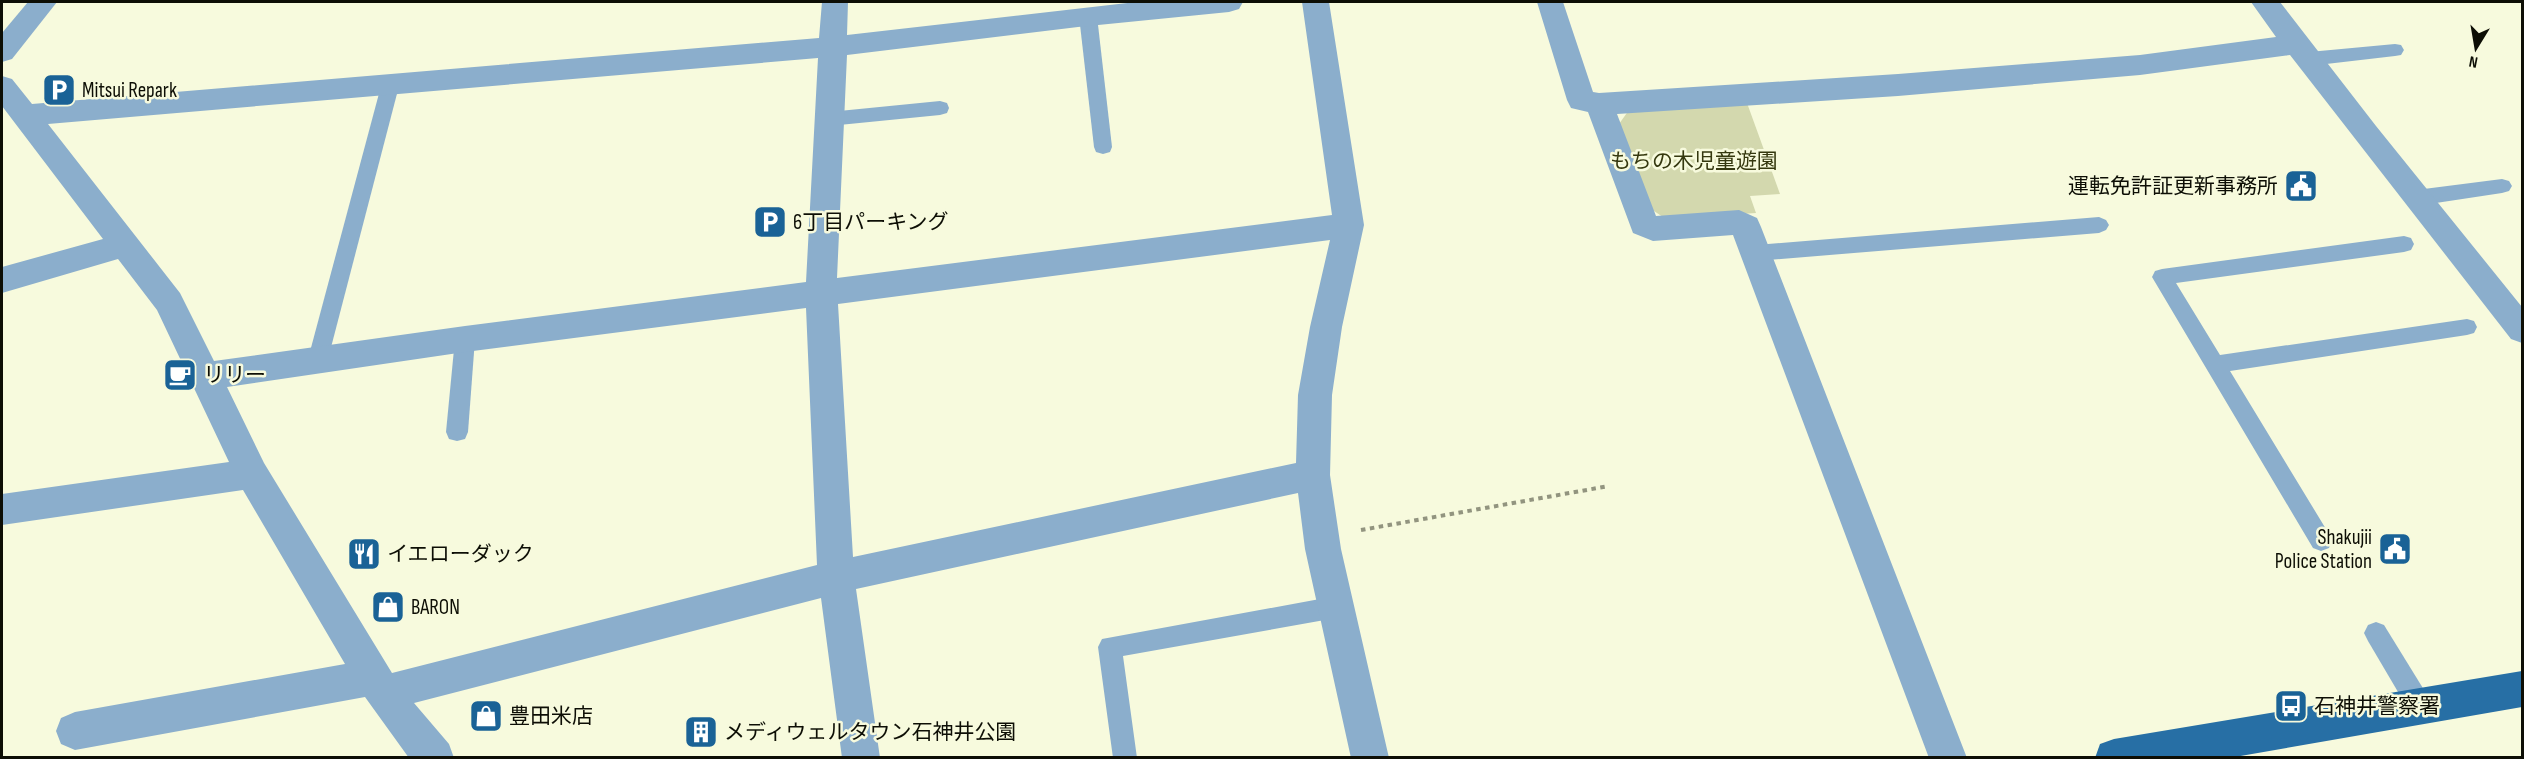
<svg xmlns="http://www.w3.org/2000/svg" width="2524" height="759" font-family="'Sofia Sans Condensed','Noto Sans JP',sans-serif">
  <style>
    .green { fill: #d3d8ae }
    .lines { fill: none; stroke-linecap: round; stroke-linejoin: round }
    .path { stroke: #92947f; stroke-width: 4; stroke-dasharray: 4.5 4.5; stroke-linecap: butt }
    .lane { fill: #8baecc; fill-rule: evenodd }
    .street { fill: #8baecc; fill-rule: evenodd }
    .primary { fill: #276fa5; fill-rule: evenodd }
    .labels { text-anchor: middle; stroke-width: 5; stroke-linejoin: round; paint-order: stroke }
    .poi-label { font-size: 21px; fill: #0d0e05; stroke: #f7fadd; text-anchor: start }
    .park-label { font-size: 21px; fill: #35380f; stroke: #f7fadd }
  </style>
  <rect width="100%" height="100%" fill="#f7fadd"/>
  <!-- green -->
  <path class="green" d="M 1747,103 L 1780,194 L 1750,196 L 1756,213 L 1666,219 L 1648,207 L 1619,124 L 1629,110 Z"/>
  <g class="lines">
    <!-- path -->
    <path class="path" d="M 1361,530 L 1609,486"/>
    <!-- lane -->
    <g class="lane">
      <path d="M 1088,10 L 1094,12 L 1097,16 L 1112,147 L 1110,152 L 1103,154 L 1096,152 L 1094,147 L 1079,16 L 1082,12 Z"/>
      <path d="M 2395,44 L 2401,45 L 2404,50 L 2401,55 L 2395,56 L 2309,66 L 2303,64 L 2300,59 L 2303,54 L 2309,52 Z"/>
      <path d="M 390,79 L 396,81 L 399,86 L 328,359 L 325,365 L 318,368 L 311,365 L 308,359 L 381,86 L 384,81 Z"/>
      <path d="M 940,101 L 947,103 L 949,108 L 947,113 L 940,115 L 829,126 L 822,124 L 820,119 L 822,114 L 829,112 Z"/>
      <path d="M 2502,179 L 2509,181 L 2512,186 L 2509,191 L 2502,193 L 2416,206 L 2409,203 L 2406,198 L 2409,193 L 2416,190 Z"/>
      <path d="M 2099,217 L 2106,220 L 2109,225 L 2106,230 L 2099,233 L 1756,261 L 1749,259 L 1746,253 L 1749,247 L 1756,245 Z"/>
      <path d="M 2404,236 L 2411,238 L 2414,244 L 2411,250 L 2404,252 L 2176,283 L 2220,355 L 2467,319 L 2474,321 L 2477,327 L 2474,333 L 2467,335 L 2230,371 L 2329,534 L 2332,541 L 2329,548 L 2321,551 L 2313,548 L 2152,277 L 2155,271 L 2162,269 Z"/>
      <path d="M 465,330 L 472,333 L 475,339 L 468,432 L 465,439 L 457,441 L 449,439 L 446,432 L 455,339 L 458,333 Z"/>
      <path d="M 1336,596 L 1344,599 L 1348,607 L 1344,615 L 1336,618 L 1123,656 L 1137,758 L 1113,758 L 1098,647 L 1102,639 Z"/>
      <path d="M 2376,622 L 2384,625 L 2429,698 L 2432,706 L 2429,714 L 2420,718 L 2411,714 L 2368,641 L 2364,633 L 2368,625 Z"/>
    </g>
    <!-- street -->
    <g class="street">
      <path d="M 28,2 L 57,2 L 12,59 L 2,62 L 2,33 Z"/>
      <path d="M 822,2 L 848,2 L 847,35 L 1136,2 L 1243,2 L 1239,9 L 1229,12 L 1078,27 L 847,55 L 837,278 L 1332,215 L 1302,2 L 1329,2 L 1364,225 L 1342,327 L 1332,395 L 1330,475 L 1341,549 L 1389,758 L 1351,758 L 1305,549 L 1298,493 L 856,589 L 880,758 L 842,758 L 821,598 L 414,703 L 449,744 L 454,758 L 409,758 L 365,697 L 75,750 L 61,744 L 56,731 L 61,718 L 75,712 L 345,664 L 243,490 L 2,525 L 2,494 L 229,462 L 157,310 L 118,259 L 2,293 L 2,267 L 103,239 L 2,106 L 2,76 L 12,79 L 32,104 L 819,38 ZM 818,58 L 806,282 L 465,326 L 214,361 L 180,293 L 48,124 ZM 1330,240 L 1310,327 L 1298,395 L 1296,463 L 853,557 L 838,304 ZM 806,308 L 817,565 L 392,673 L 264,463 L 227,387 L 465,352 Z"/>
      <path d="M 1537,2 L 1563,2 L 1593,92 L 1599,93 L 1898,74 L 2140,55 L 2276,37 L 2251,2 L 2280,2 L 2376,126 L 2522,307 L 2522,343 L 2511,339 L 2290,55 L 2140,75 L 1898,96 L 1617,114 L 1656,216 L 1739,210 L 1757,218 L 1761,227 L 1967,758 L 1929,758 L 1733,235 L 1653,241 L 1633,233 L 1588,112 L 1571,108 L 1567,100 Z"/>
    </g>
    <!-- primary -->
    <path class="primary" d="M 2522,671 L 2522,707 L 2229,758 L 2095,758 L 2100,744 L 2114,739 Z"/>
  </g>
  <!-- icons -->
  <defs>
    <symbol id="parking-square" viewBox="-11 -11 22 22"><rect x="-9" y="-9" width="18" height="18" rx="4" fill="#1a6296" stroke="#f7fadd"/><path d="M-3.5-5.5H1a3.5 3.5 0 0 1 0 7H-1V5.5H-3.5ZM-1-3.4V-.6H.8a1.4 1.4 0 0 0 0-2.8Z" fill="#fff"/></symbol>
    <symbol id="civic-square" viewBox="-11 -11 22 22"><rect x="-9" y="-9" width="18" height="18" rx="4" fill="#1a6296" stroke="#f7fadd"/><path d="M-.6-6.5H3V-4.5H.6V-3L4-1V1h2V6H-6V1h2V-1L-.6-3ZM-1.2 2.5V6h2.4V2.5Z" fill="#fff"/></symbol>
    <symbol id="cafe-square" viewBox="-11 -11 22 22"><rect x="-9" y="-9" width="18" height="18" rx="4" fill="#1a6296" stroke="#f7fadd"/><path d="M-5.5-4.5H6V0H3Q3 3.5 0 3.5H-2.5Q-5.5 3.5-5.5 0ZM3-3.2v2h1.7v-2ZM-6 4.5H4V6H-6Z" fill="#fff"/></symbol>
    <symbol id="restaurant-square" viewBox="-11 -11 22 22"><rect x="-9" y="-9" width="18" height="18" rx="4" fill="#1a6296" stroke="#f7fadd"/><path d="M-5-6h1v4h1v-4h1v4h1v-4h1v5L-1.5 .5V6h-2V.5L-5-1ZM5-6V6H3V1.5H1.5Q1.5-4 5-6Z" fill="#fff"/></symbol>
    <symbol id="shop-square" viewBox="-11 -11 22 22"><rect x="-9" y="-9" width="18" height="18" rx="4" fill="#1a6296" stroke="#f7fadd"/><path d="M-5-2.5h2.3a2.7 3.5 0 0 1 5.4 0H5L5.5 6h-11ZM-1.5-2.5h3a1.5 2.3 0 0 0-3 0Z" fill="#fff"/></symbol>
    <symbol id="bus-square" viewBox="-11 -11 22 22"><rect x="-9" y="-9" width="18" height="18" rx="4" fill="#1a6296" stroke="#f7fadd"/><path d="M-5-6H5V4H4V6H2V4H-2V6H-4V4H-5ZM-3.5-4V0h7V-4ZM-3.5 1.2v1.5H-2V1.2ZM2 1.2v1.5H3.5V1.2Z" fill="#fff"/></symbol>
    <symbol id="building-square" viewBox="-11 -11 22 22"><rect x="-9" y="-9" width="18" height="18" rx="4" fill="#1a6296" stroke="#f7fadd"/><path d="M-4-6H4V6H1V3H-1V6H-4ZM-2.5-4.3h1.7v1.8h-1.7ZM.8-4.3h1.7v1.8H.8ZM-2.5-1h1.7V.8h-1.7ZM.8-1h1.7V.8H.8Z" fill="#fff"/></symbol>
  </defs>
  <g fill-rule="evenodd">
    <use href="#parking-square" x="40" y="71" width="38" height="38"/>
    <use href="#civic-square" x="2282" y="167" width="38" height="38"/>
    <use href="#parking-square" x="751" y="203" width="38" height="38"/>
    <use href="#cafe-square" x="161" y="356" width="38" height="38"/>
    <use href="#civic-square" x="2376" y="530" width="38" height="38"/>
    <use href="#restaurant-square" x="345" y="535" width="38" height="38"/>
    <use href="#shop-square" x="369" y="588" width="38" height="38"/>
    <use href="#bus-square" x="2272" y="687" width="38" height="38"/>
    <use href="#shop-square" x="467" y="697" width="38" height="38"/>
    <use href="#building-square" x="682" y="713" width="38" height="38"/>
  </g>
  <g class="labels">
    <!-- poi labels -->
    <g class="poi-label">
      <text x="82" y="97">Mitsui Repark</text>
      <text x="2278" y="193" text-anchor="end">運転免許証更新事務所</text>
      <text x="793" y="229">6丁目パーキング</text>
      <text x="203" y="382">リリー</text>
      <text x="2372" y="544" text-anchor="end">Shakujii<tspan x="2372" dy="24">Police Station</tspan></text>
      <text x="387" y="561">イエローダック</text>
      <text x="411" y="614">BARON</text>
      <text x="2314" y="713">石神井警察署</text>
      <text x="509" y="723">豊田米店</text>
      <text x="724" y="739">メディウェルタウン石神井公園</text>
    </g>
    <!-- park labels -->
    <g class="park-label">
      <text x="1694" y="168">もちの木児童遊園</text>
    </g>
  </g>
  <!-- border -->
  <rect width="2524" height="759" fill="none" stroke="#0d0e05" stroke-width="6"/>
  <!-- north arrow -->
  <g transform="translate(2476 48) rotate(191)" stroke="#f7fadd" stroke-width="4.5" paint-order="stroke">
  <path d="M0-4.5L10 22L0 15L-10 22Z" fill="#0d0e05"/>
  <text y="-9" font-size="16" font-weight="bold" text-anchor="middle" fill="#0d0e05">N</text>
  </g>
</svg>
